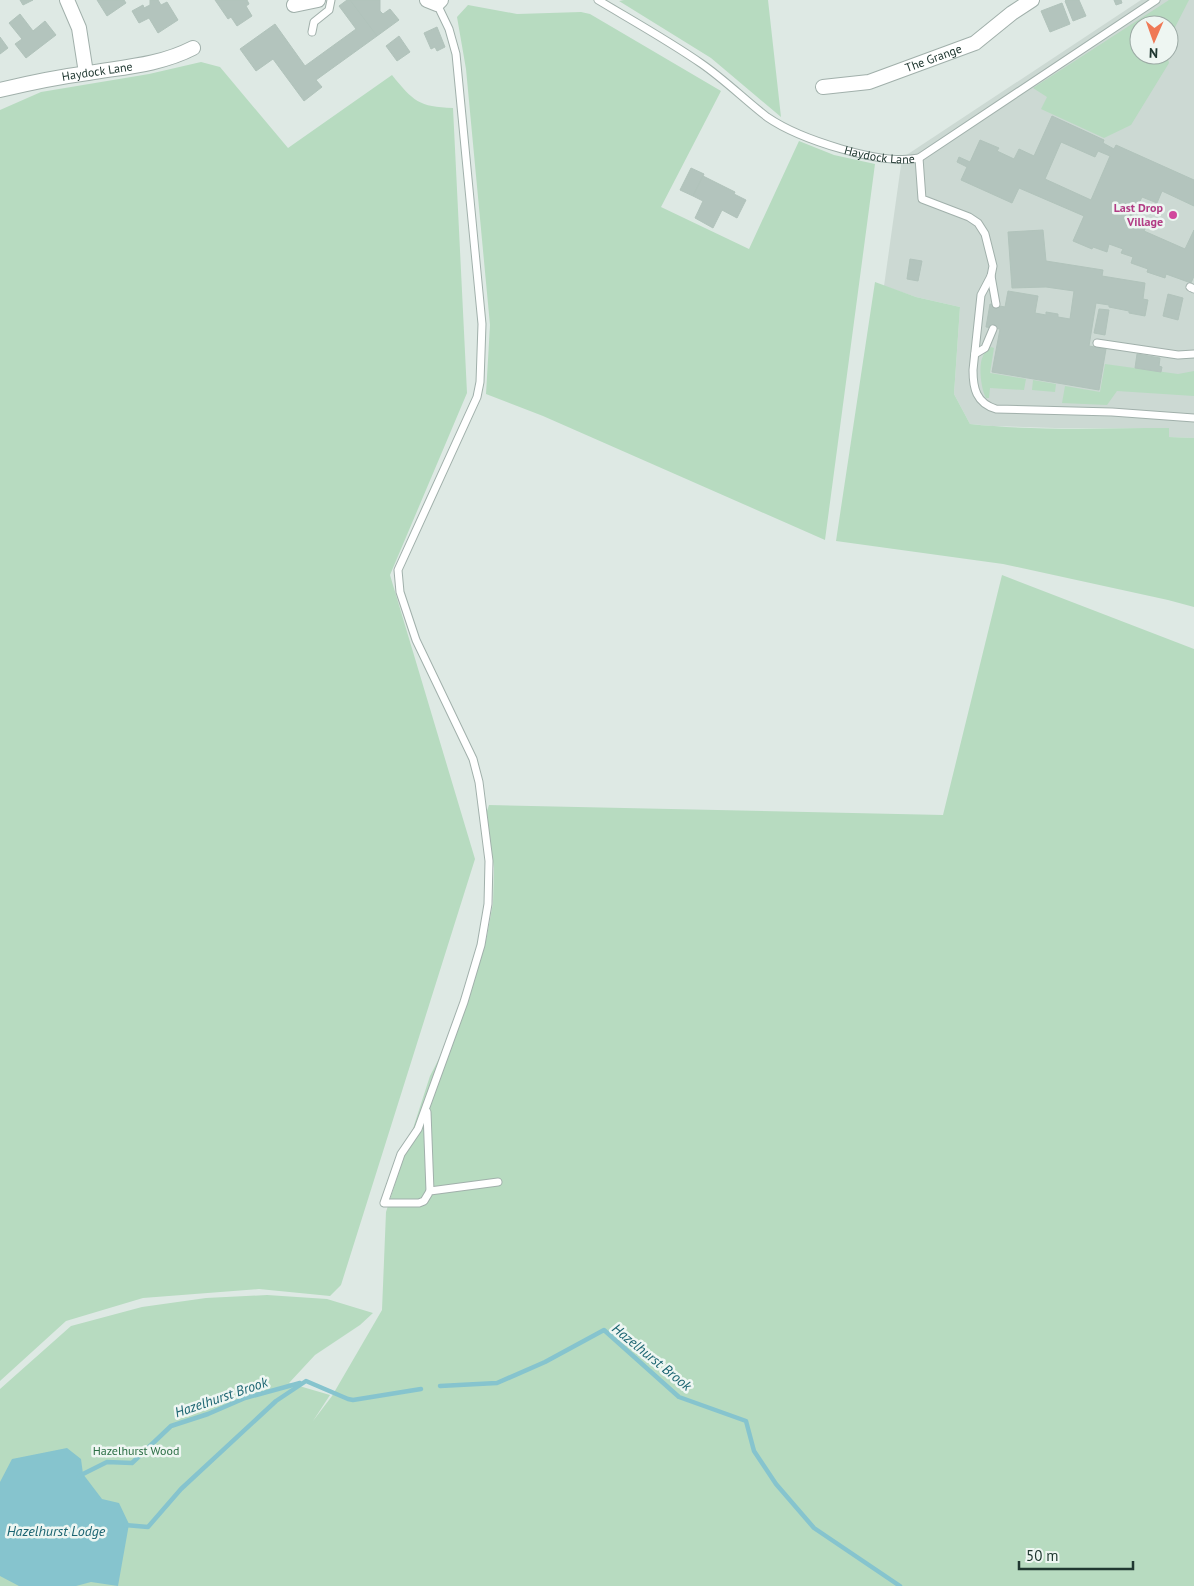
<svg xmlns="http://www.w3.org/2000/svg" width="1194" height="1586" font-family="'PT Sans',sans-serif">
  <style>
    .built { fill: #ccd9d3; fill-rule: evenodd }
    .green { fill: #b7dbc0 }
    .water { fill: #86c4ce }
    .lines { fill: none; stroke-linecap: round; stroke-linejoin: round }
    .stream { stroke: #86c4ce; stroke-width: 4.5 }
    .building { fill: #b3c4bd; stroke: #b1c3bb; fill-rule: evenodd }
    .service-casing { stroke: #a1b0ab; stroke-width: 9 }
    .minor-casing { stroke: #a1b0ab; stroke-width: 16 }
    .service { stroke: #fff; stroke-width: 7 }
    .minor { stroke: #fff; stroke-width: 14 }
    .hotel-dot { fill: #d1479c; stroke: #eef6f2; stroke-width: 2 }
    .labels { text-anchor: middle; stroke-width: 5; stroke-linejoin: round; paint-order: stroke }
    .street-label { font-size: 12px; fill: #203831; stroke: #eef6f2 }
    .hotel-label { font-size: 12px; font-weight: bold; fill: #b23c85; stroke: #eef6f2; text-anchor: end }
    .park-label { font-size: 12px; fill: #2b6e44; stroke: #eef6f2 }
    .water-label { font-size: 14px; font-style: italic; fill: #1c6572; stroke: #eef6f2 }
  </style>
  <rect width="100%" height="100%" fill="#dee9e4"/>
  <!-- built -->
  <path class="built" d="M 1141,0 L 1194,0 L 1194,438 L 1169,437 L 1168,428 L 1055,428 L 993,426 L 970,424 L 954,394 L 960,307 L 916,297 L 884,286 L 902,158 ZM 1139,25 L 1169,25 L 1169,55 L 1139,55 Z"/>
  <!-- green -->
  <g class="green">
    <path d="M 624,0 L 768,0 L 781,117 L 711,58 L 619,1 Z"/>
    <path d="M 1169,0 L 1189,0 L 1169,39 L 1169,25 L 1139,25 L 1139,55 L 1167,55 L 1169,63 L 1131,125 L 1104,138 L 1041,109 L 1047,97 L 1033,88 Z"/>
    <path d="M 468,5 L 517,14 L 581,12 L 590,14 L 721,91 L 661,207 L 749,249 L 799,141 L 834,155 L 875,164 L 825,540 L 543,416 L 486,394 L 490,325 L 466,69 L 457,17 Z"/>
    <path d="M 201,62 L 220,67 L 288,148 L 392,75 C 413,101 419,107 453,108 L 467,393 L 390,575 L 475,859 L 341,1285 L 330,1296 L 259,1289 L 143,1298 L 66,1321 L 0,1381 L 0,110 L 41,92 L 149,74 Z"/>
    <path d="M 875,282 L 916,297 L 960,307 L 954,394 L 970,424 C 1036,431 1103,428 1169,428 L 1169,437 L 1194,438 L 1194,607 L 1168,600 L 1003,564 L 836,541 Z"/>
    <path d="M 991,347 L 994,348 L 990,373 L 1026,379 L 1024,390 L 990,388 L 989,398 L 986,398 C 981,389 978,365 983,356 C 984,353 989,349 991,347 Z"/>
    <path d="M 1105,364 L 1178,374 L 1194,371 L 1194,396 L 1117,391 L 1107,405 L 1062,403 L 1065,386 L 1100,392 Z"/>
    <path d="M 1033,380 L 1056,384 L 1055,392 L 1032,390 Z"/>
    <path d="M 1002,575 L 1194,649 L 1194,1586 L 0,1586 L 0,1389 L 71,1326 L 142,1307 L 206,1298 L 267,1295 L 327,1299 L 373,1313 L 360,1325 L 315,1355 L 289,1383 L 330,1395 L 313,1421 L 332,1396 L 382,1310 L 386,1212 L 430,1076 L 467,1004 L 487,936 L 493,903 L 494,868 L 486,814 L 489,805 L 943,815 Z"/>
  </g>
  <!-- water -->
  <path class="water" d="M 67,1448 L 81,1459 L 83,1474 L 102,1499 L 119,1503 L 129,1524 L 118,1586 L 91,1582 L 76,1586 L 19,1586 L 0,1576 L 0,1482 L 12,1459 Z"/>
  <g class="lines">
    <!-- stream -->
    <g class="stream">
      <path d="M 440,1386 L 497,1383 L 545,1362 L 604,1330 L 679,1397 L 746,1421 L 754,1451 L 776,1484 L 814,1528 L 900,1586"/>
      <path d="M 79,1477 L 83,1474 L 107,1462 L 132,1463 L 171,1426 L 208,1414 L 245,1398 L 300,1383"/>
      <path d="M 125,1525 L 148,1527 L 181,1489 L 276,1401 L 306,1381 L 348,1399 L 353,1400 L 421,1389"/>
    </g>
  </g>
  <!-- building -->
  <g class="building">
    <path d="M 20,0 L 33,0 L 23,5 Z"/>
    <path d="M 97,0 L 124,0 L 126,3 L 107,16 Z"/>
    <path d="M 150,0 L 158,0 L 161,5 L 167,2 L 178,20 L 158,33 L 149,18 L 139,23 L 132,11 L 143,5 L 144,8 L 150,5 Z"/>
    <path d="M 215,0 L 247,0 L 249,4 L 246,6 L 252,16 L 237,26 L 231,17 L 228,19 Z"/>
    <path d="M 347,0 L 350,0 L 377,36 L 316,80 L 322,87 L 304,101 L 273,59 L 256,71 L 240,49 L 275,24 L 305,66 L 356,29 L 339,6 Z"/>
    <path d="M 350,0 L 380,0 L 380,11 L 383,14 L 390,9 L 399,20 L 377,36 Z"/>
    <path d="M 1066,0 L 1079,0 L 1086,16 L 1073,21 L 1065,1 Z"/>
    <path d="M 1114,0 L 1121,0 L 1122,3 L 1116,5 Z"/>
    <path d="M 1062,3 L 1070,24 L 1050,32 L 1041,11 Z"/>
    <path d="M 20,14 L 33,31 L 45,21 L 56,35 L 26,58 L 15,44 L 22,39 L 9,23 Z"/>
    <path d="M 437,27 L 445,47 L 437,51 L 435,47 L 431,49 L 424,33 Z"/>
    <path d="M 399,36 L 410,52 L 397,61 L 386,46 Z"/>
    <path d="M 0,37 L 8,48 L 0,54 Z"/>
    <path d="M 1052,116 L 1104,140 L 1103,143 L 1114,149 L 1116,145 L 1194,180 L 1194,206 L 1162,191 L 1157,203 L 1142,197 L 1131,220 L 1147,225 L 1144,231 L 1185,249 L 1194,230 L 1194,276 L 1191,283 L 1166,274 L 1165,278 L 1147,272 L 1148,269 L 1131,263 L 1133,257 L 1121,253 L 1123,249 L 1109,244 L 1107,252 L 1093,247 L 1092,249 L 1073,241 L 1084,216 L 1019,188 L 1012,203 L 961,180 L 967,167 L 957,162 L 959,157 L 970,162 L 980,140 L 999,148 L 997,151 L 1014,159 L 1019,149 L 1034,156 ZM 1061,142 L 1095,157 L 1098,151 L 1110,156 L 1091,200 L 1045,179 Z"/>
    <path d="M 691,168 L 704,174 L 693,196 L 680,190 Z"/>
    <path d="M 703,176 L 735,192 L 734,194 L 746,200 L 737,218 L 722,210 L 713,228 L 695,218 L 703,201 L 693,196 Z"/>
    <path d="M 1043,230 L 1046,261 L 1103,270 L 1102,276 L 1145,283 L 1143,299 L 1148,300 L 1145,316 L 1129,313 L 1129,311 L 1109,307 L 1109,305 L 1096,303 L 1089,346 L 1106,349 L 1099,390 L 992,372 L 1000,329 L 986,327 L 990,304 L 1005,307 L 1008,291 L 1038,296 L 1035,313 L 1046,315 L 1046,312 L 1058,314 L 1058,317 L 1070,319 L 1074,291 L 1046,287 L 1012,288 L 1008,232 Z"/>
    <path d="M 910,259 L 922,261 L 918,281 L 907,279 Z"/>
    <path d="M 1168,294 L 1183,298 L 1178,320 L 1163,316 Z"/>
    <path d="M 1099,309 L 1109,310 L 1105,335 L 1094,333 Z"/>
    <path d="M 1137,354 L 1160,358 L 1159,366 L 1162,367 L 1161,372 L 1135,368 Z"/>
  </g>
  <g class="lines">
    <defs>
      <g id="service">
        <path id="s1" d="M 598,0 C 633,21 669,41 702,64 C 725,80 745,100 767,117 C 799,139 881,166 919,158 L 1156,0"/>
        <path d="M 437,4 L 449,29 L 456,54 L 482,324 L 480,382 L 477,397 L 398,570 L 400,592 L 416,640 L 473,759 L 479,782 L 489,861 L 488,904 L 481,945 L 464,1002 L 418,1129 L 401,1154 L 384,1203 L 419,1203 L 424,1201 L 430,1191 L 498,1182"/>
        <path d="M 312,32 L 314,22 L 329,10 L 331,0"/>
        <path d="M 919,158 L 922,199 L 969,217 L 978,223 L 985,234 L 993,266 L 991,276 L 981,295 L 973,370 C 973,388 976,403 996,409 L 1112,412 L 1194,418"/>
        <path d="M 991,276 L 996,304"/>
        <path d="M 1190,287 L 1194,289"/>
        <path d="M 1097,343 L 1178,355 L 1194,354"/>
        <path d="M 975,354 L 985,348 L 993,329"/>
        <path d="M 427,1112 L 430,1191"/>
      </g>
      <g id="minor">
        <path d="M 67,0 L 79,28 L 86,73"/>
        <path d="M 427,0 L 437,4 L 441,0"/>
        <path d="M 294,5 L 318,0"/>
        <path id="s2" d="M 823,87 L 869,82 L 975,43 L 1012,13 L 1032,0"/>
        <path id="s3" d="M 0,90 C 29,83 58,77 88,73 C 124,67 160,65 193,48"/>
      </g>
    </defs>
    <!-- service casing -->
    <use href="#service" class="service-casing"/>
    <!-- minor casing -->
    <use href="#minor" class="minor-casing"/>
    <!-- service -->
    <use href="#service" class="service"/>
    <!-- minor -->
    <use href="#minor" class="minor"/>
  </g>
  <!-- markers -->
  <circle class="hotel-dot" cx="1173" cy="215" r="5"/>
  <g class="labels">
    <!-- street labels -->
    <g class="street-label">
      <text dy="4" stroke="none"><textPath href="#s2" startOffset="115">The Grange</textPath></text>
      <text dy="4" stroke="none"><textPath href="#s3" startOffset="99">Haydock Lane</textPath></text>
      <text dy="4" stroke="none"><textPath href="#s1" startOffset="326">Haydock Lane</textPath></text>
    </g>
    <!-- hotel labels -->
    <g class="hotel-label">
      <text x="1163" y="212">Last Drop<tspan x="1163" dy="14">Village</tspan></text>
    </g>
    <!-- park labels -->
    <g class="park-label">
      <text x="136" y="1455">Hazelhurst Wood</text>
    </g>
    <!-- water labels -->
    <g class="water-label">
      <text transform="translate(652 1357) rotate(39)" y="5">Hazelhurst Brook</text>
      <text transform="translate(221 1397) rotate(-19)" y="5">Hazelhurst Brook</text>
      <text x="56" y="1536">Hazelhurst Lodge</text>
    </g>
  </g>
  <!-- north arrow -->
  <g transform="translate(1154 40) rotate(182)"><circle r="24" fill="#eef6f2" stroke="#9caaa5"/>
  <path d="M0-4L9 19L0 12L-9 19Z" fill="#ef7956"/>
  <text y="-8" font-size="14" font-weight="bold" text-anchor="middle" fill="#203831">N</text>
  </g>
  <!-- scale -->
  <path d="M1019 1561v8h114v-8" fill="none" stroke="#203831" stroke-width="2.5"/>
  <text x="1026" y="1561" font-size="15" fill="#203831" stroke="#eef6f2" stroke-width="4" paint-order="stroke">50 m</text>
</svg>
